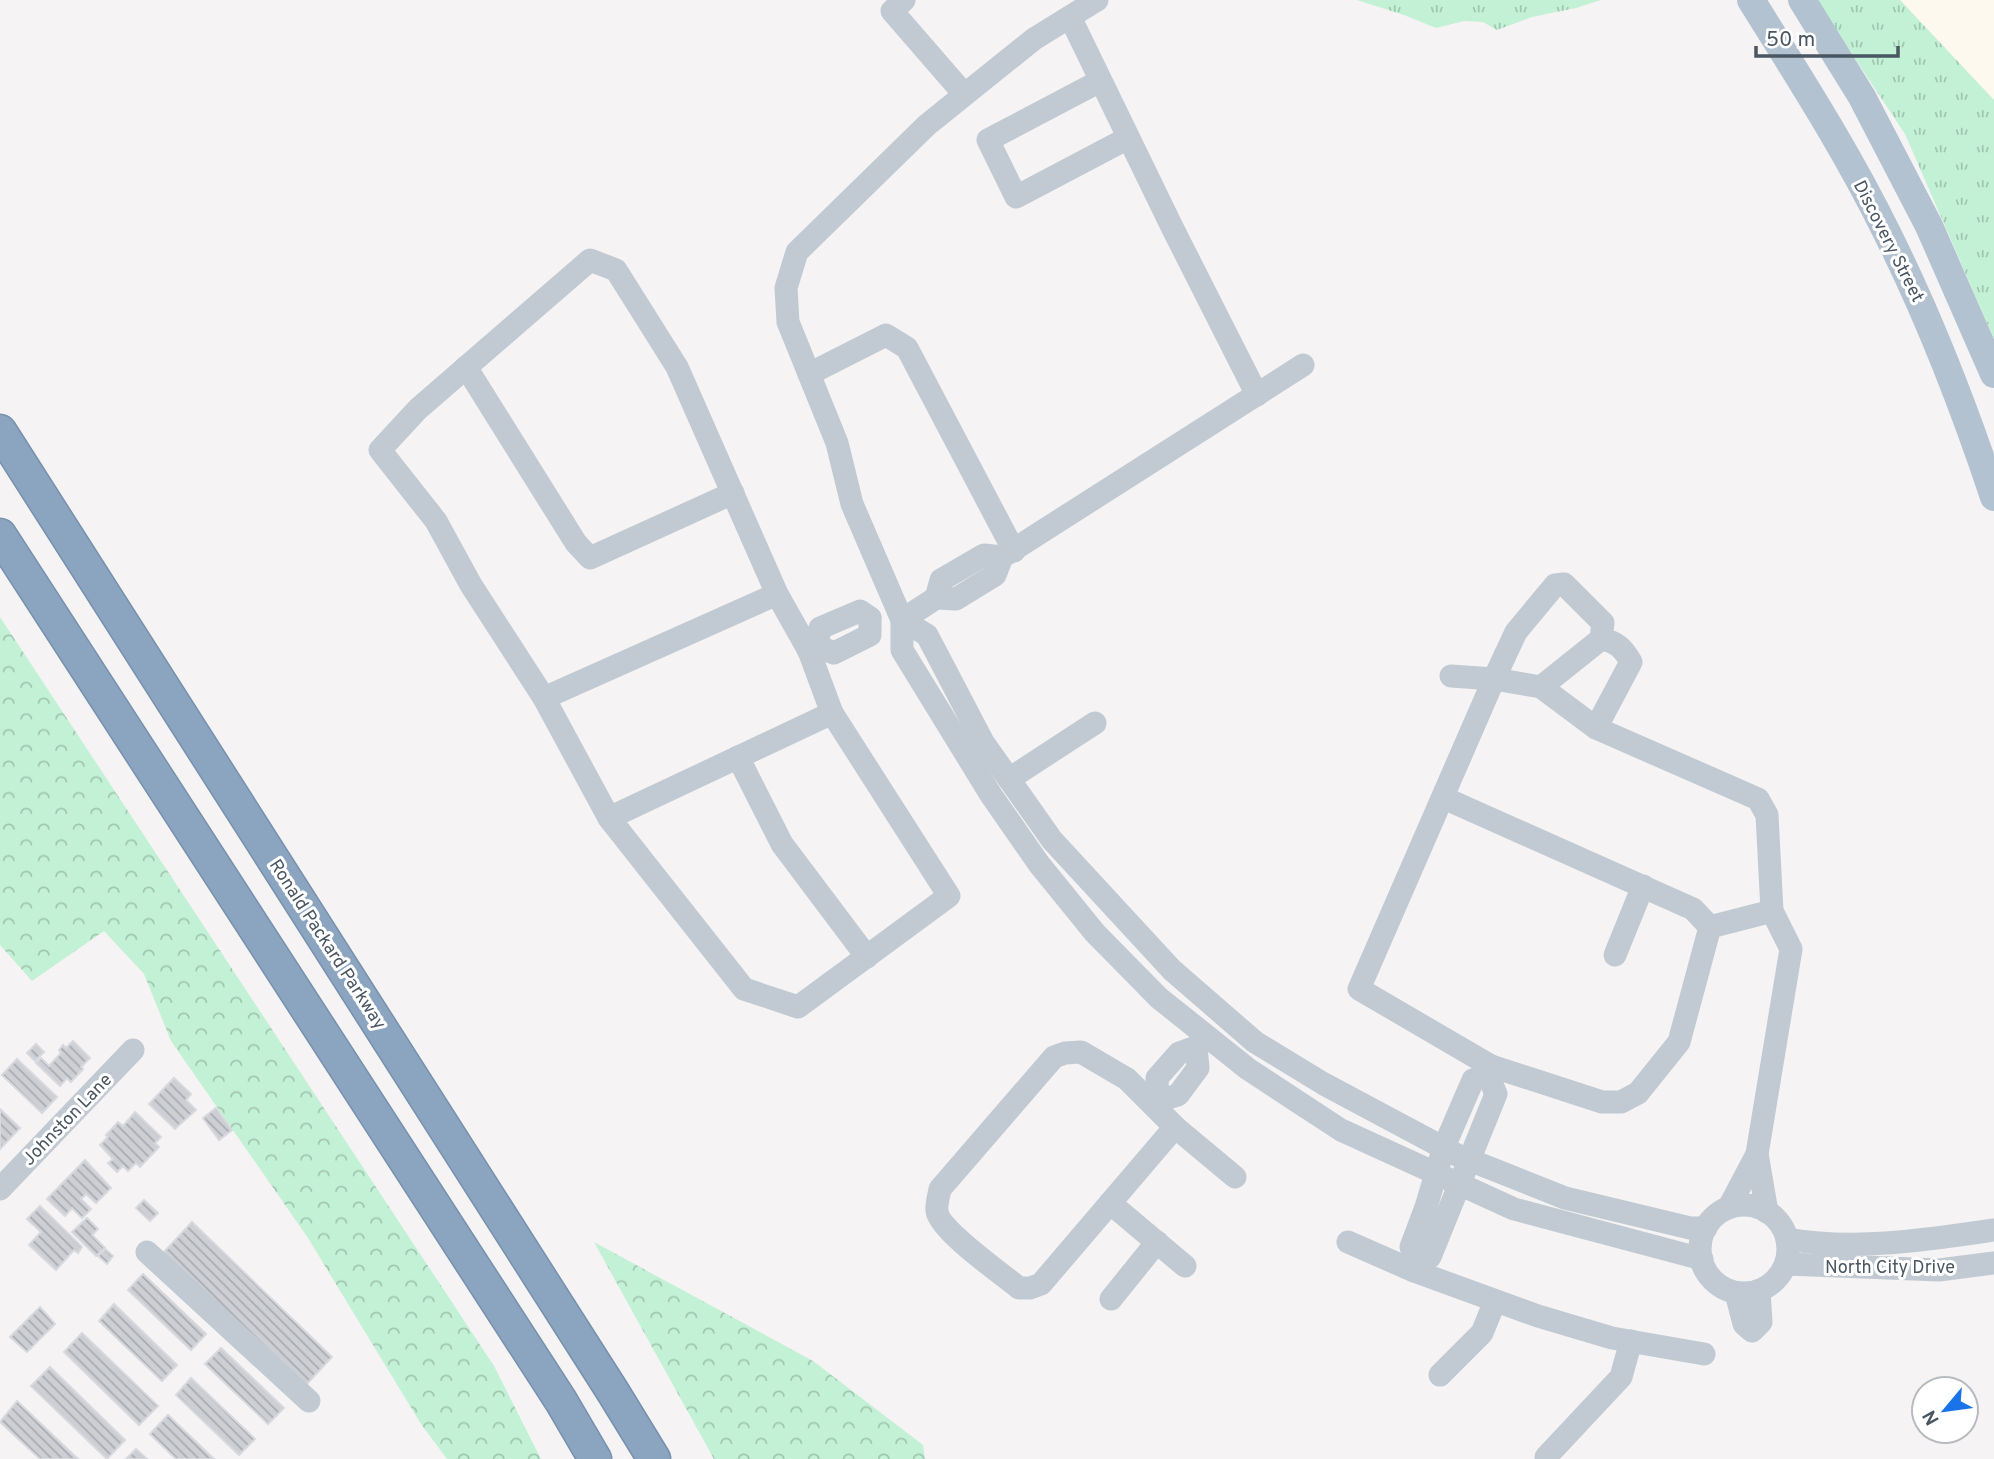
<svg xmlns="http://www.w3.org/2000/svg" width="1994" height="1459" font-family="Overpass,sans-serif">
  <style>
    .commercial { fill: #fdf9ef }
    .grass { fill: url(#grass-tufts) }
    .forest { fill: url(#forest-crowns) }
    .building { fill: url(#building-back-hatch); stroke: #d7d9de; stroke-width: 2 }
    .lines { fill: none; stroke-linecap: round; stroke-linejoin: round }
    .highway-casing { stroke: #7690ad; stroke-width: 35 }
    .minor { stroke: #c1cad2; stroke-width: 23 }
    .major { stroke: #b3c2d1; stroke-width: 28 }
    .highway { stroke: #8ba5c1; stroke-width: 32 }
    .labels { text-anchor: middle; stroke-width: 6; stroke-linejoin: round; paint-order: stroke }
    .street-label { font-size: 18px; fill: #4a5661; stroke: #fff }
  </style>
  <defs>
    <pattern id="grass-tufts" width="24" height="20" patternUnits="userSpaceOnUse" patternTransform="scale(1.75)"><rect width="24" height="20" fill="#c3f1d5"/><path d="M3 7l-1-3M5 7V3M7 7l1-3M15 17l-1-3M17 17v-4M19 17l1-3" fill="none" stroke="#a0c6b0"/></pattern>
    <pattern id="forest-crowns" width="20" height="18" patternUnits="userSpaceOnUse" patternTransform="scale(1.75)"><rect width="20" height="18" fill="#c3f1d5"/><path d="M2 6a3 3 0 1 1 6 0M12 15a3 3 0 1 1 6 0" fill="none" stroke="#a0c6b0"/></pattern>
    <pattern id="building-back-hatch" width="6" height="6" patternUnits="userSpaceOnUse" patternTransform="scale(1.75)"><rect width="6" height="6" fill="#cdcfd5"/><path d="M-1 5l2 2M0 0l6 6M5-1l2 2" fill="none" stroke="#a8abb0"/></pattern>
  </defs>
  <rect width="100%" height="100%" fill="#f5f3f3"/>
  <!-- commercial -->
  <path class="commercial" d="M 1900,0 L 1994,0 L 1994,100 Z"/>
  <!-- grass -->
  <g class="grass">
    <path d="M 1357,0 L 1601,0 L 1576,8 L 1532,17 L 1497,30 L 1483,22 L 1464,21 L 1436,28 L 1404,15 Z"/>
    <path d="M 1816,0 L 1900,0 L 1994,100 L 1994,339 L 1905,134 Z"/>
  </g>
  <!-- forest -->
  <g class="forest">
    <path d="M 0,617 L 494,1366 L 541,1459 L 447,1459 L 421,1424 L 308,1238 L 171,1041 L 144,974 L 104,931 L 32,981 L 0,945 Z"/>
    <path d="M 594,1242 L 813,1361 L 923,1445 L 925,1459 L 714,1459 Z"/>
  </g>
  <!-- building -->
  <g class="building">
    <path d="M 73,1041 L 90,1058 L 81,1067 L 83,1069 L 71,1082 L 67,1078 L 60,1086 L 36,1063 L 41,1058 L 49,1066 L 61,1053 L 59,1050 L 63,1045 L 66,1048 Z"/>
    <path d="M 36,1044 L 44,1052 L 35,1061 L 27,1053 Z"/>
    <path d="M 17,1059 L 57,1097 L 42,1113 L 2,1075 Z"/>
    <path d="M 174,1078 L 191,1094 L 186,1100 L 196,1110 L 175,1129 L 149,1104 Z"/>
    <path d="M 216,1108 L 232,1130 L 219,1140 L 203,1118 Z"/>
    <path d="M 0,1109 L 20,1128 L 0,1149 Z"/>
    <path d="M 135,1112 L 161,1137 L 155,1143 L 159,1147 L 140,1167 L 136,1163 L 128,1171 L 123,1166 L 117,1172 L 108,1163 L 113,1159 L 100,1145 L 108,1137 L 106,1135 L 118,1122 L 123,1126 Z"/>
    <path d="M 85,1160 L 111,1188 L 96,1203 L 86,1194 L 81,1199 L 91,1209 L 82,1218 L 72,1208 L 65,1216 L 47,1199 Z"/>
    <path d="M 144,1200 L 158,1213 L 150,1221 L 136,1208 Z"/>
    <path d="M 40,1206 L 82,1247 L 78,1253 L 74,1250 L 56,1270 L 29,1245 L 41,1232 L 27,1219 Z"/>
    <path d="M 87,1218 L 98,1229 L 92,1235 L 105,1248 L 96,1256 L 72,1232 Z"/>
    <path d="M 192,1222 L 332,1357 L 303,1388 L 163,1253 Z"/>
    <path d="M 105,1249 L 113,1256 L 107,1264 L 98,1256 Z"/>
    <path d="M 143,1274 L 206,1334 L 191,1350 L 128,1290 Z"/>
    <path d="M 114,1304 L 177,1365 L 162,1381 L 99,1321 Z"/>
    <path d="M 40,1307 L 55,1324 L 27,1352 L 10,1337 Z"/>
    <path d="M 82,1333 L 158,1406 L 139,1425 L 64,1352 Z"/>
    <path d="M 221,1348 L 284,1408 L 268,1424 L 205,1364 Z"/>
    <path d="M 50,1367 L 125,1440 L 107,1459 L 31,1386 Z"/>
    <path d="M 191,1378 L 255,1439 L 239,1455 L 176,1395 Z"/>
    <path d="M 17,1401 L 78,1459 L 40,1459 L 0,1422 Z"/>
    <path d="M 168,1415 L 214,1459 L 176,1459 L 150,1434 Z"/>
    <path d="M 136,1449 L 147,1459 L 126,1459 Z"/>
  </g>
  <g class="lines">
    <defs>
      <g id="highway">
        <path d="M 0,431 L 613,1392 L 654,1459"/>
        <path d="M 0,535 L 561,1401 L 595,1459"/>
      </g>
    </defs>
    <!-- highway casing -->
    <use href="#highway" class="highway-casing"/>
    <!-- minor -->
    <g class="minor">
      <path d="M 904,0 L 892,11 L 964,94"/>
      <path d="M 1097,0 L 1034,39 L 927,125 L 797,252 L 786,288 L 788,322 L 837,443 L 852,504 L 902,620 L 902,650 L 991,795 L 1039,864 L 1095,933 L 1159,998 L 1248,1069 L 1341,1130 L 1514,1209 L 1702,1259"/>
      <path d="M 1070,17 L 1172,227 L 1257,395"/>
      <path d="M 1100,81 L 988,140 L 1016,197 L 1128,138"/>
      <path d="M 466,367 L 576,543 L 590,558 L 733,493"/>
      <path d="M 809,374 L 886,335 L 907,348 L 1014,551"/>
      <path d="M 777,594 L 677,367 L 616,270 L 590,260 L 418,409 L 380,450 L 436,521 L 471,585 L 544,698 L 777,594 L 809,651 L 817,646 L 834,653 L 870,635 L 870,618"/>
      <path d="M 936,598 L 941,580 L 984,555 L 1002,557"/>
      <path d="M 902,620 L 927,635 L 983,742 L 1052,840 L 1172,970 L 1255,1042 L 1324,1084 L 1457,1155 L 1565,1198 L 1690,1228 L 1706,1228"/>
      <path d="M 902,620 L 936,598 L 956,599 L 995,575 L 1002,557 L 1303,365"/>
      <path d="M 1601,639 C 1617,642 1623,648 1631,662 L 1596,728 L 1758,799 L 1767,815 L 1772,911 L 1791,949 L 1757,1154"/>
      <path d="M 817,646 L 820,628 L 860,611 L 870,618"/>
      <path d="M 1541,687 L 1596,728"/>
      <path d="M 544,698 L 609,818 L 832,713 L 809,651"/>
      <path d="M 738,757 L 782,844 L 867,957"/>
      <path d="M 1009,779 L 1095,723"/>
      <path d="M 1444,798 L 1693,909 L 1710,927 L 1679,1042 L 1638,1093 L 1621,1102 L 1602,1102 L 1491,1066"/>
      <path d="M 609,818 L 744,989 L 798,1007 L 949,896 L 832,713"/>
      <path d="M 1710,927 L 1772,911"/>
      <path d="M 1615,955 L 1643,886"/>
      <path d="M 1158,1101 L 1157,1078 L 1179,1053 L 1196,1047 L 1205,1036"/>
      <path d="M 1154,1106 L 1175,1127 L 1041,1284 L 1030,1288 L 1019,1288 C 1002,1274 939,1230 937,1211 C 936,1205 939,1195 940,1189 L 1054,1057 L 1065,1053 L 1081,1052 L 1127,1079 L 1154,1106 L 1158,1101 L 1178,1095 L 1198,1068 L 1196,1047"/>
      <path d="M 1175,1127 L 1235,1177"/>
      <path d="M 0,1189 L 133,1050"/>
      <path d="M 1110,1203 L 1185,1266"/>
      <circle cx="1744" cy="1249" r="44"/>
      <path d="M 1729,1207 L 1757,1154 L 1767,1212"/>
      <path d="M 1787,1239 C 1856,1251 1925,1240 1994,1230"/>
      <path d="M 1348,1242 L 1414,1271 L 1417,1263 L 1430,1257 L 1496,1094 L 1488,1075 L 1491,1066 L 1359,989 L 1494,679 L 1516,632 L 1555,585 L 1564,584 L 1603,623 L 1601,639 L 1541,687 L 1494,679 L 1451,676"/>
      <path d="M 147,1252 L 309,1401"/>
      <path d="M 1417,1263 L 1411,1247 L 1426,1207 L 1444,1147 L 1473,1080 L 1488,1075"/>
      <path d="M 1786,1264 L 1939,1270 L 1994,1263"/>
      <path d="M 1414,1271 L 1538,1316 L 1612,1338 L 1704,1354"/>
      <path d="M 1736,1293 L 1744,1324 L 1752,1331 L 1761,1322 L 1759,1291"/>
      <path d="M 1111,1299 L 1157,1242"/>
      <path d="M 1440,1375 L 1482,1333 L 1495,1301"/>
      <path d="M 1546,1457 L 1621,1377 L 1631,1341"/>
    </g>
    <!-- major -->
    <g class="major">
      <path d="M 1751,0 C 1799,77 1848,153 1888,235 C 1930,319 1964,407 1994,497"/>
      <path d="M 1802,0 L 1862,97 L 1929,226 L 1994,374"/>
    </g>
    <!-- highway -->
    <use href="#highway" class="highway"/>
  </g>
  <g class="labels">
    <!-- street labels -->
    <g class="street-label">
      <text transform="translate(1889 241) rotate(63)" y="6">Discovery Street</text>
      <text transform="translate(328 944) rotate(57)" y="6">Ronald Packard Parkway</text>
      <text transform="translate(67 1119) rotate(-46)" y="6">Johnston Lane</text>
      <text x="1890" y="1273">North City Drive</text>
    </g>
  </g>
  <!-- north arrow -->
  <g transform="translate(1945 1410) rotate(241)"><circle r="33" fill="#ffffff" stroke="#b7bbc0" stroke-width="2"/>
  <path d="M0-5L12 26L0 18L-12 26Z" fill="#1a73e8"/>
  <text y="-10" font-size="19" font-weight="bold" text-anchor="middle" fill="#4a5661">N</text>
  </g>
  <!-- scale -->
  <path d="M1756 46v10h142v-10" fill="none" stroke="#4a5661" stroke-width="3.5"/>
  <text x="1766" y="46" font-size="21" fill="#4a5661" stroke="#ffffff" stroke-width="5" paint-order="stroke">50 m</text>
</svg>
